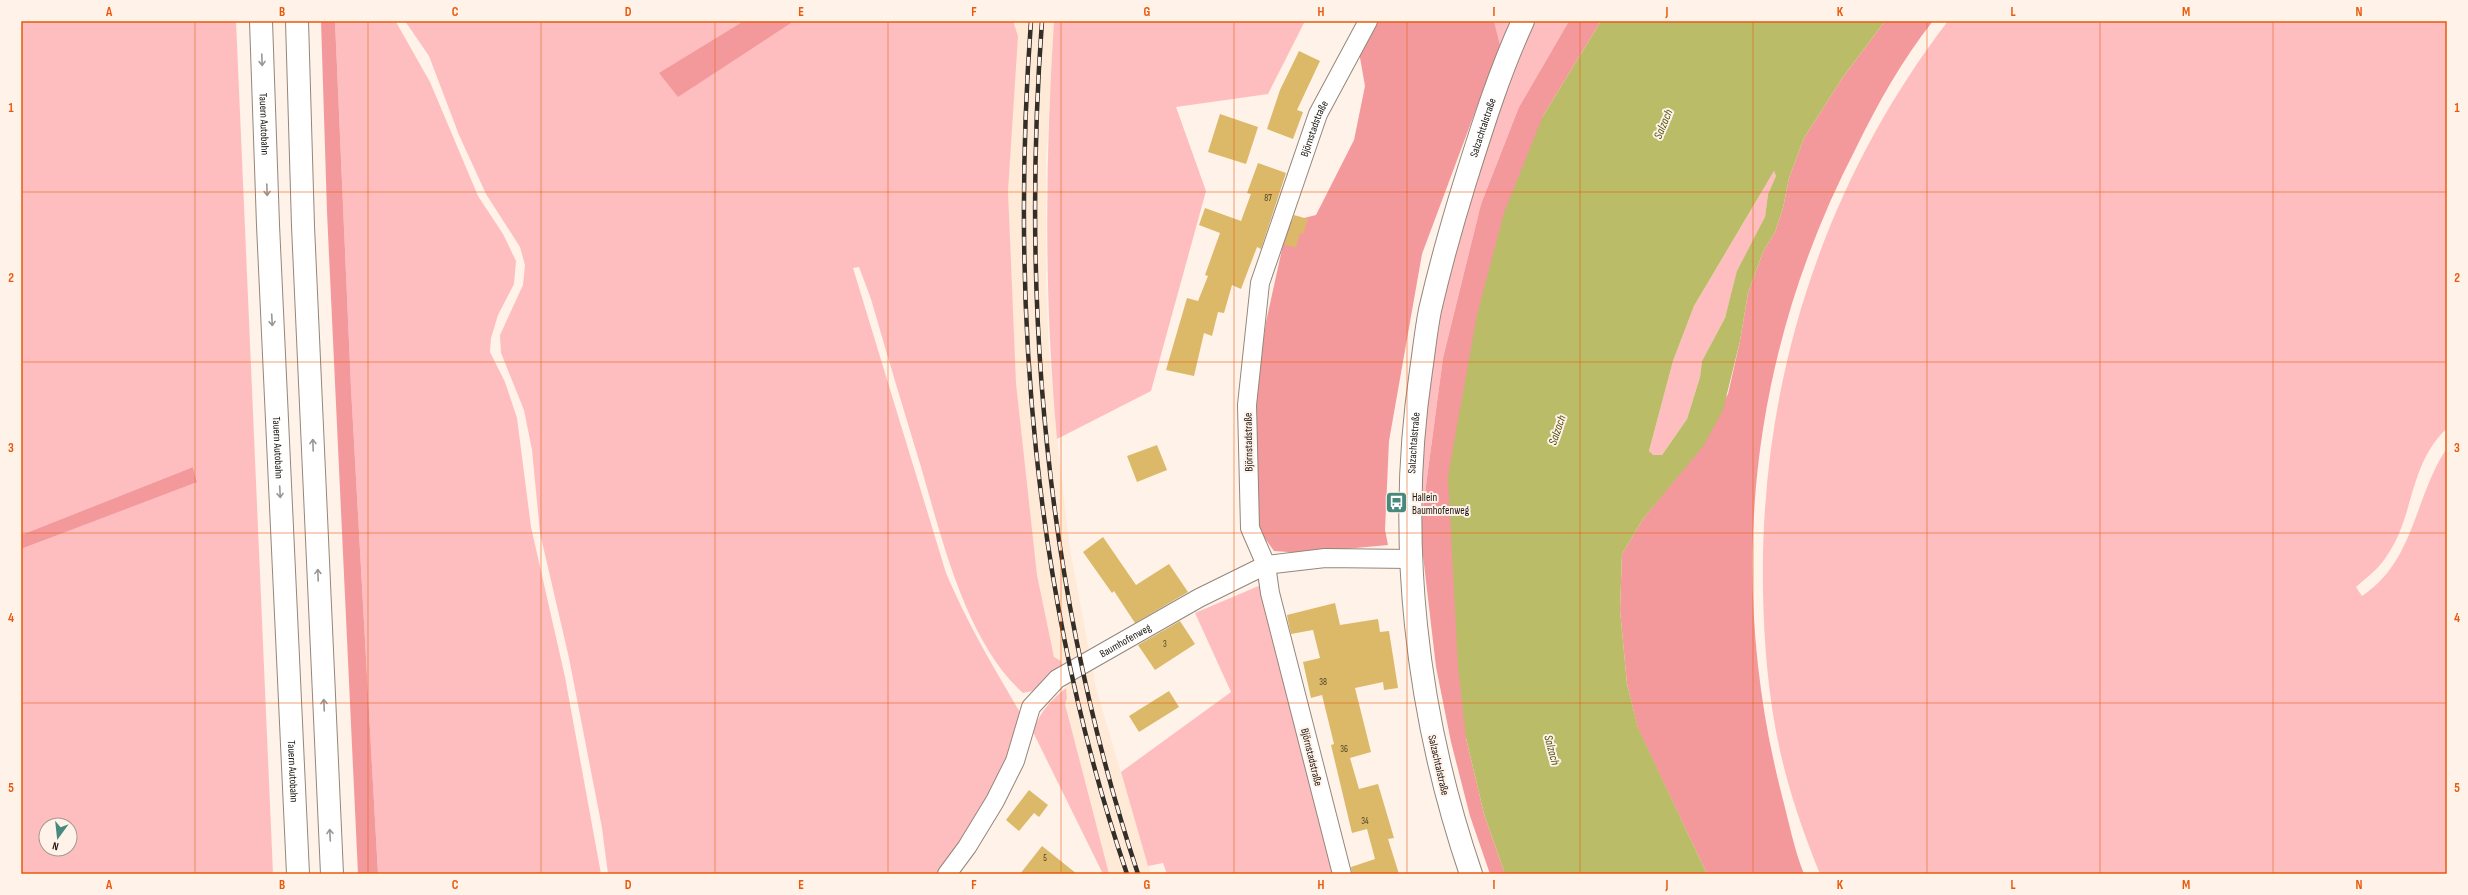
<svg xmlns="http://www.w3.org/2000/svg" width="2468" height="895" font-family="'Sofia Sans Condensed',sans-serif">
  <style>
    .built { fill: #ffead7 }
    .green { fill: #febebf; fill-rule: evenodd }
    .forest { fill: #f3999c }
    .water { fill: #babc67; fill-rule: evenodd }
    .building { fill: #dbb968 }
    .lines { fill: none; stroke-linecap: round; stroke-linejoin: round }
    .street-casing { stroke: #94867a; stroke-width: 20 }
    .primary-casing { stroke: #94867a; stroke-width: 24 }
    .highway-casing { stroke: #94867a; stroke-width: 24 }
    .street { stroke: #fff; stroke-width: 18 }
    .primary { stroke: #fff; stroke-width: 22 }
    .highway { stroke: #fff; stroke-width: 22 }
    .rail-casing { stroke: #342e28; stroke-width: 4.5 }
    .rail { stroke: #fff2e8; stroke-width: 3; stroke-dasharray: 9; stroke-linecap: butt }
    .oneway { stroke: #999794 }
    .grid { fill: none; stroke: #e8590c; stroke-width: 1; stroke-opacity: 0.55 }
    .labels { text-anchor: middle; stroke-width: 4; stroke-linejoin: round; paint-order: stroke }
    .number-label { font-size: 9px; fill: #4c4028 }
    .street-label { font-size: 11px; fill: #1c1712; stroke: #fff2e8 }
    .poi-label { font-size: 11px; fill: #1c1712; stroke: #fff2e8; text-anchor: start }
    .water-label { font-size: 12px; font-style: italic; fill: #4f4f0f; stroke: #fff2e8 }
    .neatline { fill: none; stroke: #e8590c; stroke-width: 1.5 }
    .grid-label { font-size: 13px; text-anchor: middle; font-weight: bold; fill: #e8590c }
  </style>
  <rect width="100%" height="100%" fill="#fff2e8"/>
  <!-- built -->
  <path class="built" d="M 1013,21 L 1054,21 L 1046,161 L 1046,289 L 1049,352 L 1057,439 L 1070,549 L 1096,688 L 1151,874 L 1109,874 L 1086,792 L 1065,704 L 1067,698 L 1061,661 L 1054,657 L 1037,575 L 1016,383 L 1011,291 L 1008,191 Z"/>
  <!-- green -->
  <g class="green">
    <path d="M 21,21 L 236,21 L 273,874 L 21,874 L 21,549 L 197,481 L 193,467 L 21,535 ZM 46,825 L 70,825 L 70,849 L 46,849 Z"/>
    <path d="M 335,21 L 396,22 L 430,82 L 478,196 L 503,234 L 516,261 L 514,284 L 498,315 L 491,338 L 490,352 L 505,382 L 517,418 L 531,527 L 565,677 L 601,874 L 378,874 L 351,388 Z"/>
    <path d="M 405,21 L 1013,21 L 1018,36 L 1008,191 L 1016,383 L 1037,575 L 1054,657 L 1061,661 L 1062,667 L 1032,691 L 1023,693 C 966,642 942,539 921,467 C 904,411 887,355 871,299 L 859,267 L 853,268 L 946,573 C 967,623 994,668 1021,714 L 1008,757 L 981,816 L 939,874 L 608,874 L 602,828 L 569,658 L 540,533 L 532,450 L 524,410 L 501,353 L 500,335 L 523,285 L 525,265 L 520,247 L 486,194 L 459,135 L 429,56 Z"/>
    <path d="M 1054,21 L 1305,21 L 1268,94 L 1176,107 L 1206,191 L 1151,391 L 1057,439 C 1044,299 1045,161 1054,21 Z"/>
    <path d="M 1510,21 L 1500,45 L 1494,22 Z"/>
    <path d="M 1534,21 L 1569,21 L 1519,107 L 1481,204 L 1443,358 L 1420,530 C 1422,478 1423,427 1429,376 C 1438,305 1459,236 1480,168 C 1497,118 1512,69 1534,21 Z"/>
    <path d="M 1948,21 L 2447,21 L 2447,428 C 2408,466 2415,514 2388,554 C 2380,568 2368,576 2356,587 L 2362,596 C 2415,561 2414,497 2447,448 L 2447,874 L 1820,874 C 1807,842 1795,809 1786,775 C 1770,716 1764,652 1763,591 C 1759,385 1822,185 1948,21 Z"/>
    <path d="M 1774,171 L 1776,176 L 1768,194 L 1765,217 L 1731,296 L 1725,318 L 1702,361 L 1700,377 L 1687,419 L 1662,455 L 1652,455 L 1649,451 L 1673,361 L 1694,306 Z"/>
    <path d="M 1261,585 L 1335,874 L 1167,874 L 1163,863 L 1148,866 L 1121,772 L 1231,692 L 1195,613 Z"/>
    <path d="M 1066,688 L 1067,698 L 1065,704 L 1109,874 L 1103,874 L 1033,732 C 1040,712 1049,702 1066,688 Z"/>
  </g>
  <!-- forest -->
  <g class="forest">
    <path d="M 321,21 L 335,21 L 351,388 L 378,874 L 358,874 L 327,212 Z"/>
    <path d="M 744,21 L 794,21 L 678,97 L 659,73 Z"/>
    <path d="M 1375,21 L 1494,21 L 1500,45 L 1422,254 L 1389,441 L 1385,530 L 1388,545 L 1302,553 L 1274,551 L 1264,537 L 1256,518 L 1255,397 L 1266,322 L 1288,222 L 1316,215 L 1354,140 L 1365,86 L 1359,52 Z"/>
    <path d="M 1569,21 L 1601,21 L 1543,116 L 1466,738 L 1484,814 L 1505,874 L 1490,874 L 1470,816 L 1451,742 L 1436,667 L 1420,530 L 1443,358 L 1481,204 L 1519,107 Z"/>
    <path d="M 1885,21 L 1933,21 C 1902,60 1878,103 1856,148 C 1751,350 1725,574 1782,796 C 1789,822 1794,849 1804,874 L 1707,874 L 1638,729 L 1627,684 L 1620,610 L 1622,554 L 1643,519 L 1680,473 L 1728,394 L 1740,341 L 1748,293 L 1763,252 L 1775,232 L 1783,208 L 1789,178 L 1804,138 L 1843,77 Z"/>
    <path d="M 193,467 L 197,482 L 21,549 L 21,535 Z"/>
  </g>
  <!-- water -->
  <path class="water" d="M 1601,21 L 1885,21 L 1843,77 L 1804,138 L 1789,178 L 1783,208 L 1775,232 L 1763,252 L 1748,293 L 1740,341 L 1723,410 L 1704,445 L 1643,519 L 1622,554 L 1620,610 L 1627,684 L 1638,728 L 1707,874 L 1505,874 L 1484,814 L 1466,738 L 1458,666 L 1448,476 L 1477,315 L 1504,213 L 1543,116 ZM 1774,171 L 1776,176 L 1768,194 L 1765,217 L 1737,271 L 1725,318 L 1702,361 L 1700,377 L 1687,419 L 1662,455 L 1653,455 L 1649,451 L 1673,361 L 1694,306 Z"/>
  <!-- building -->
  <g class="building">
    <path d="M 1299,51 L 1320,61 L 1297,110 L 1303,112 L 1293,139 L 1267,129 L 1280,90 Z"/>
    <path d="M 1220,114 L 1258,127 L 1246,164 L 1208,152 Z"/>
    <path d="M 1258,163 L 1286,173 L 1261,249 L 1257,247 L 1241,289 L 1232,285 L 1224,313 L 1218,312 L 1212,336 L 1204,333 L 1194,376 L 1166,370 L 1187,298 L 1198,301 L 1208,276 L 1205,275 L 1220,233 L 1199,225 L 1205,208 L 1241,221 L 1251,194 L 1247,193 Z"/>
    <path d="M 1294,215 L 1308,219 L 1303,234 L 1300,233 L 1296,247 L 1284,245 Z"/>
    <path d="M 1157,445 L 1167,470 L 1137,482 L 1127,456 Z"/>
    <path d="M 1103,537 L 1136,585 L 1169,564 L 1188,592 L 1135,623 L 1114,591 L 1112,593 L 1083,552 Z"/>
    <path d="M 1335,603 L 1340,625 L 1378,619 L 1380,632 L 1389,631 L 1398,688 L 1384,690 L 1383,682 L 1355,688 L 1371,752 L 1350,758 L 1359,789 L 1378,784 L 1394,838 L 1388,839 L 1399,874 L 1352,874 L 1351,867 L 1375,859 L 1367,829 L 1352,833 L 1331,745 L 1334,744 L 1322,695 L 1311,698 L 1303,662 L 1320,658 L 1313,630 L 1291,634 L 1288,621 L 1287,615 Z"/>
    <path d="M 1180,621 L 1195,644 L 1155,670 L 1138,645 Z"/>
    <path d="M 1169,691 L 1179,707 L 1139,732 L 1129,716 Z"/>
    <path d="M 1029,790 L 1048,805 L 1039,817 L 1034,813 L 1019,831 L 1006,820 Z"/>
    <path d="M 1042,846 L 1077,874 L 1020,874 Z"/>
  </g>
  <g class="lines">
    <defs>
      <g id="street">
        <path id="s1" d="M 947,874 L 967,847 L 995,801 L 1015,761 L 1031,707 L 1057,679 L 1199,598 L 1266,565 L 1325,558 L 1411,559"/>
        <path id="s2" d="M 1342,874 L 1270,593 L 1266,565 L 1250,528 L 1247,405 L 1260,283 L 1318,114 L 1368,21"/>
      </g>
      <g id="primary">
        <path id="s3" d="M 1471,874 C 1416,713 1396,539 1421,371 C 1424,351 1426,330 1430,310 C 1440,267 1452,224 1465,182 C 1482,128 1499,73 1523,21"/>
      </g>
      <g id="highway">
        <path id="s4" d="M 261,21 L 268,225 L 298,874"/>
        <path d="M 297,21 L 303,226 L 332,874"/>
      </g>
    </defs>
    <!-- street casing -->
    <use href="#street" class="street-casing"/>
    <!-- primary casing -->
    <use href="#primary" class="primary-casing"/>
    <!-- highway casing -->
    <use href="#highway" class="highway-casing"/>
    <!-- street -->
    <use href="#street" class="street"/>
    <!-- primary -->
    <use href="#primary" class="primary"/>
    <!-- highway -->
    <use href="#highway" class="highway"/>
    <defs>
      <g id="rail">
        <path d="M 1031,21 C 1010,307 1034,601 1127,874"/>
        <path d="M 1042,21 C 1021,309 1047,599 1138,874"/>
      </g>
    </defs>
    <!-- rail casing -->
    <use href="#rail" class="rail-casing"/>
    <!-- rail -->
    <use href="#rail" class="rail"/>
  </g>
  <!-- one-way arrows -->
  <defs><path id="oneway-shaft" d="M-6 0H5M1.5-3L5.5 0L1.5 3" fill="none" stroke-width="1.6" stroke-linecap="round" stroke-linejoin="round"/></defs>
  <g class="oneway">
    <use href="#oneway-shaft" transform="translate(262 60) rotate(88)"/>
    <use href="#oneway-shaft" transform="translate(267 190) rotate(88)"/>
    <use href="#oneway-shaft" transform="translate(272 320) rotate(87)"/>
    <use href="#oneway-shaft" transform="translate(313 445) rotate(-92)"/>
    <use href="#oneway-shaft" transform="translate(280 492) rotate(87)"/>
    <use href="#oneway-shaft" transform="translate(318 575) rotate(-92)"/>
    <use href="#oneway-shaft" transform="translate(324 705) rotate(-93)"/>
    <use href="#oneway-shaft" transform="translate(330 835) rotate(-93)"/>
  </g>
  <!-- grid -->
  <path class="grid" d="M 195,21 L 195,874M 368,21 L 368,874M 541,21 L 541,874M 715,21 L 715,874M 888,21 L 888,874M 1061,21 L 1061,874M 1234,21 L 1234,874M 1407,21 L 1407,874M 1580,21 L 1580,874M 1753,21 L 1753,874M 1927,21 L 1927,874M 2100,21 L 2100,874M 2273,21 L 2273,874M 21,192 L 2447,192M 21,362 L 2447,362M 21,533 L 2447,533M 21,703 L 2447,703"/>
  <!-- icons -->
  <defs>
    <symbol id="bus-square" viewBox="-11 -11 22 22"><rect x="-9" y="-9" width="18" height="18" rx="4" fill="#478a7d" stroke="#fff2e8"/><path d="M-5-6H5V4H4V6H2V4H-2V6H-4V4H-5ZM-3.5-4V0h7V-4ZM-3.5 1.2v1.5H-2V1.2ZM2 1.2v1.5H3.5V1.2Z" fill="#fff"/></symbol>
  </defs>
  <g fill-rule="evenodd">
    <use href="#bus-square" x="1384" y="490" width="25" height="25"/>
  </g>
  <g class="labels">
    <!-- number labels -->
    <g class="number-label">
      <text x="1268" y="201">87</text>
      <text x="1165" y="647">3</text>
      <text x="1323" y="685">38</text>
      <text x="1344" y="752">36</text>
      <text x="1365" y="824">34</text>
      <text x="1045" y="861">5</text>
    </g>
    <!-- street labels -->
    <g class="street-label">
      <text dy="4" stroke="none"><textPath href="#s4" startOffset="103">Tauern Autobahn</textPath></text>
      <text dy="4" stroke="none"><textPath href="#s3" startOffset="762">Salzachtalstraße</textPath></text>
      <text dy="4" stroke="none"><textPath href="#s2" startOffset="768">Björnstadstraße</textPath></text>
      <text transform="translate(1248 442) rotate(-91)" y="4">Björnstadstraße</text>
      <text dy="4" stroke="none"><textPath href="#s3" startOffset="438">Salzachtalstraße</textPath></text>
      <text dy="4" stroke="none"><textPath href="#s4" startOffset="427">Tauern Autobahn</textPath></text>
      <text dy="4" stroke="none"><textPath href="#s1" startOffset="305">Baumhofenweg</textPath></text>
      <text transform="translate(1312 757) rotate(76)" y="4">Björnstadstraße</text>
      <text transform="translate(1439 765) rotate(77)" y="4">Salzachtalstraße</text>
      <text dy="4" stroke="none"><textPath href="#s4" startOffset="751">Tauern Autobahn</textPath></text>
    </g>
    <!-- poi labels -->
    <g class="poi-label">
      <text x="1412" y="501">Hallein<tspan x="1412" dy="13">Baumhofenweg</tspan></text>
    </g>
    <!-- water labels -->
    <g class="water-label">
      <text transform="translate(1663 124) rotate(-67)" y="4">Salzach</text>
      <text transform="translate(1557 430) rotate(-71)" y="4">Salzach</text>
      <text transform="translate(1552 750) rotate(75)" y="4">Salzach</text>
    </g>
  </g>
  <!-- border -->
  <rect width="2468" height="895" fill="none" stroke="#fff2e8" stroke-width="44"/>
  <!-- north arrow -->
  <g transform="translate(58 837) rotate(195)"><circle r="19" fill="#fff2e8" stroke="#a49a92"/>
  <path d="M0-3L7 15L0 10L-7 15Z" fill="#478a7d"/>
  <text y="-6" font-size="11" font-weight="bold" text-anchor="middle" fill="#1c1712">N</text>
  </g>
  <rect x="22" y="22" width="2424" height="851" class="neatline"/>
  <g class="grid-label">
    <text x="109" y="16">A</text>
    <text x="282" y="16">B</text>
    <text x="455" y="16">C</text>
    <text x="628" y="16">D</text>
    <text x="801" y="16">E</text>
    <text x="974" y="16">F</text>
    <text x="1147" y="16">G</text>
    <text x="1321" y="16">H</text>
    <text x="1494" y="16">I</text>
    <text x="1667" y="16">J</text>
    <text x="1840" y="16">K</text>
    <text x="2013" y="16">L</text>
    <text x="2186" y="16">M</text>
    <text x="2359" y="16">N</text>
    <text x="11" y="112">1</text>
    <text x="2457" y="112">1</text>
    <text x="11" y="282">2</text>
    <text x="2457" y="282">2</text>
    <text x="11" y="452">3</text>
    <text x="2457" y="452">3</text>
    <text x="11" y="622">4</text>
    <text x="2457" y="622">4</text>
    <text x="11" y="792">5</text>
    <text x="2457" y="792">5</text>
    <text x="109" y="889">A</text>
    <text x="282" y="889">B</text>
    <text x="455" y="889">C</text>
    <text x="628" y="889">D</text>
    <text x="801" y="889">E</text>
    <text x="974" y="889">F</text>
    <text x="1147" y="889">G</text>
    <text x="1321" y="889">H</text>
    <text x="1494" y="889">I</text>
    <text x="1667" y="889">J</text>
    <text x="1840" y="889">K</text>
    <text x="2013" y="889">L</text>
    <text x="2186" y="889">M</text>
    <text x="2359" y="889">N</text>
  </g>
</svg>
